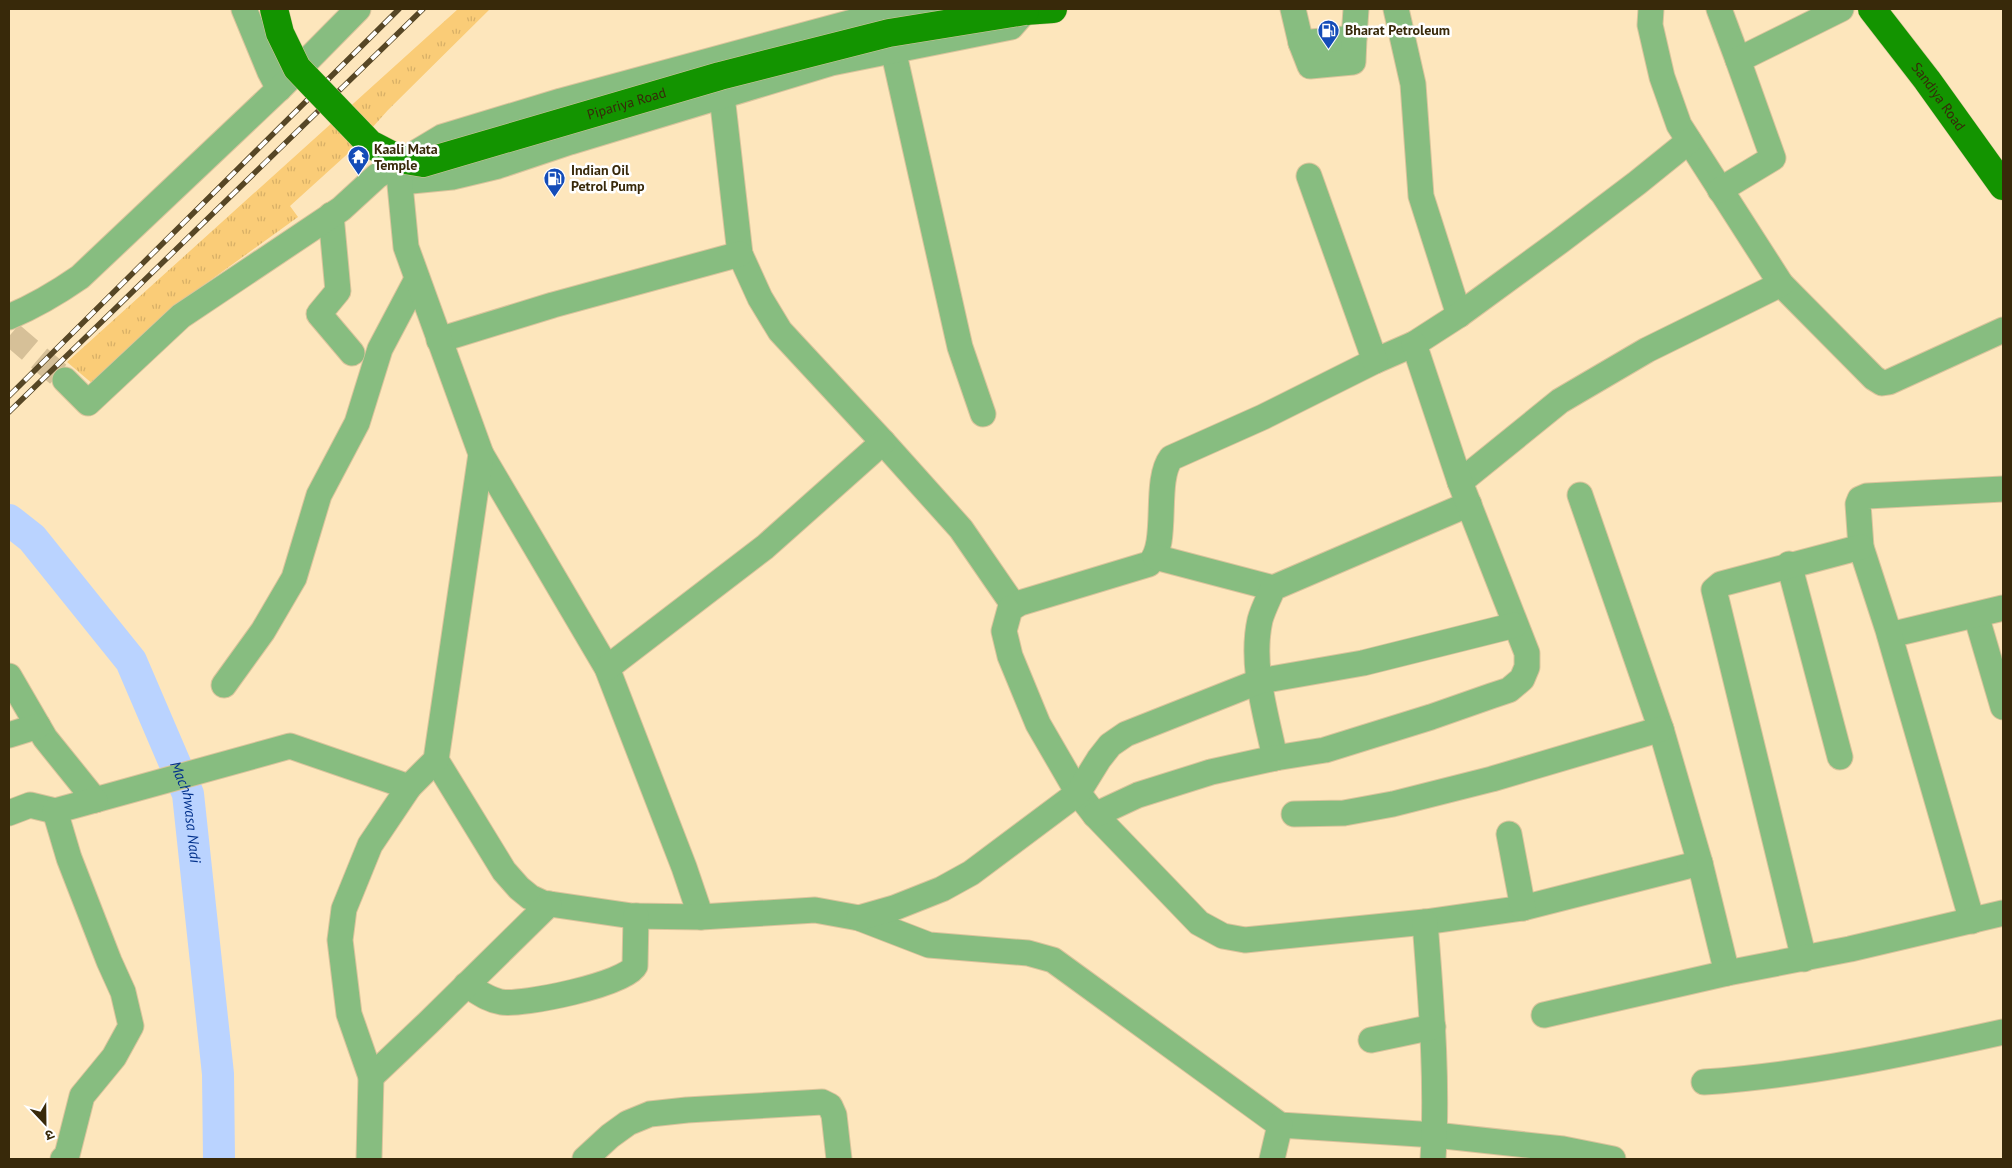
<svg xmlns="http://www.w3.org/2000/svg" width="2012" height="1168" font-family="'PT Sans','Noto Sans Devanagari',sans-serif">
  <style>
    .grass { fill: url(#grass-tufts) }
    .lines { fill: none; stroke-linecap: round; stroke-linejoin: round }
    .river { stroke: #bad3ff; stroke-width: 32 }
    .minor-tunnel { stroke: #d6c098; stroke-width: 25; stroke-dasharray: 25 12; stroke-linecap: butt }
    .minor-casing { stroke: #dac49c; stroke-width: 27 }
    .major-casing { stroke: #dac49c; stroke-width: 29 }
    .minor { stroke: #87bd80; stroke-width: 25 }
    .major { stroke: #139400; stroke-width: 28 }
    .rail-casing { stroke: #564625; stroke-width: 5.5 }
    .rail { stroke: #fff; stroke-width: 4; stroke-dasharray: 11; stroke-linecap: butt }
    .major-bridge-casing { stroke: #dac49c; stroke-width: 29; stroke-linecap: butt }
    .major-bridge { stroke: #139400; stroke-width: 28 }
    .labels { text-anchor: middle; stroke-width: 5; stroke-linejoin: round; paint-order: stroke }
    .poi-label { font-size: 14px; font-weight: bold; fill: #38290a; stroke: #fff; text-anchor: start }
    .street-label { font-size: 14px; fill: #38290a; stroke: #fff }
    .water-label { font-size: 15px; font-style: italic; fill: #02318c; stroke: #fff }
  </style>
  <defs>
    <pattern id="grass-tufts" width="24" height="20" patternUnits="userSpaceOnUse" patternTransform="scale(1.25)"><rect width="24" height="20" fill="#facc77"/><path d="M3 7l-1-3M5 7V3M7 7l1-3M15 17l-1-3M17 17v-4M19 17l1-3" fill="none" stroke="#d7af66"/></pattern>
  </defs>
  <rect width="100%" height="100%" fill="#fde6bc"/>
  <!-- grass -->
  <path class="grass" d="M 458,9 L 490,9 L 388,110 L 354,148 L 290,206 L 298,217 L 183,300 L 94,385 L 67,362 Z"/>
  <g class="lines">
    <!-- river -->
    <path class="river" id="s1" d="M 9,520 L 32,538 L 131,661 L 188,794 L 218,1074 L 219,1159"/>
    <!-- minor-tunnel -->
    <path class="minor-tunnel" d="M 11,334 L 65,380"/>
    <defs>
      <g id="minor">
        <path d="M 244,9 L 270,72 L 279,89"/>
        <path d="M 1293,9 L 1301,43 L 1354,38 L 1356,9"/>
        <path d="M 1396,9 L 1413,84 L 1421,196 L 1459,315"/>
        <path d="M 1651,9 L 1650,25 L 1662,77 L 1679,125 L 1781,284 L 1874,378 L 1882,383 L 1889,382 L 2003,330"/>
        <path d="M 1719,9 L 1738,60"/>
        <path d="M 890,36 L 960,347 L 983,414"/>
        <path d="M 1301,43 L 1310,66 L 1353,62 L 1354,38"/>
        <path d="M 718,79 L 722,96 L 740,254 L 760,298 L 780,331 L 883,442 L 961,529 L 1014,606"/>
        <path d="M 1689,141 L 1637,183 L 1559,242 L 1459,315 L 1414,344 L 1375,361 L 1263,417 L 1171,458 C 1153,482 1170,545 1149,564 L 1020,603 L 1010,609 L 1004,631 L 1010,656 L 1038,724 L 1078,793 L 1095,815 L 1199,923 L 1223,936 L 1245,940 L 1425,922 L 1523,908 L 1700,863"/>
        <path d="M 1309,176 L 1375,361"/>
        <path d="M 401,182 L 452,177 L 498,166 L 570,142 L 831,63 L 1011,27 L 1025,11"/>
        <path d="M 1720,190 L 1773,158 L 1738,60 L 1841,9"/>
        <path d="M 331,215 L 338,291 L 319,314 L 352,353"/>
        <path d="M 9,317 C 35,306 57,293 80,277 L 282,86 L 358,9"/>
        <path d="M 439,340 L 553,305 L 740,254"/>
        <path d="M 65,380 L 88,403 L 181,316 L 341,209 L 377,176 L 442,137 L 561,101 L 860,20 L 934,9"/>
        <path d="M 481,454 L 607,668 L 684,867 L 701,917"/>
        <path d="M 1460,482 L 1560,401 L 1647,350 L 1781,284"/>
        <path d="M 1580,495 L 1661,729 L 1700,863 L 1727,973"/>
        <path d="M 1155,557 L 1273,588"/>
        <path d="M 1789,564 L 1840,757"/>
        <path d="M 1976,615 L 2003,707"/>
        <path d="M 1890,635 L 2003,608"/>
        <path d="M 607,668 L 765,547 L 883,442"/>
        <path d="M 9,676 L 45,738 L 95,800 L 290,746 L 409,787"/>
        <path d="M 224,685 L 263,631 L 294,578 L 319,495 L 357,423 L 380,349 L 417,279"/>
        <path d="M 9,735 L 38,726"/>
        <path d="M 1275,758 C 1266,714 1250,665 1260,620 C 1263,609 1269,598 1273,588 L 1469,504"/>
        <path d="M 436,760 L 504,871 L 519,888 L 530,897 L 543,903 L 632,916 L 701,917 L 815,910 L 859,918 L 929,945 L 1028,953 L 1053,960 L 1280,1125 L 1435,1135 L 1563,1149 L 1613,1159"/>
        <path d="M 9,813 L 30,805 L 55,811"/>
        <path d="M 1294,814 L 1344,813 L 1393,804 L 1492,779 L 1661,729"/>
        <path d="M 1095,815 L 1138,795 L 1211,772 L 1275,758 L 1325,750 L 1431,717 L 1491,696 L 1509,690 L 1522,679 L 1527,667 L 1527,653 L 1460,482 L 1414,344"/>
        <path d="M 1509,834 L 1523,908"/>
        <path d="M 859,918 L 894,908 L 942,889 L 971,873 L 1078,793 L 1099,759 L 1110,745 L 1126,734 L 1260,681 L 1363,663 L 1515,625"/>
        <path d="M 1972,921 L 1888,630 L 1861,547 L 1858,504 L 1860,499 L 1867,496 L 2003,489"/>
        <path d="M 1425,922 C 1431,1001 1438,1080 1433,1159"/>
        <path d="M 1804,959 L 1714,590 L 1721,584 L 1861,547"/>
        <path d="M 466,985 C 477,991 488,1000 501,1002 C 521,1006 627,984 635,966 L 636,916"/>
        <path d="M 1544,1015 L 1727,973 L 1850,949 L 2003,913"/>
        <path d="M 1371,1040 L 1433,1027"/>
        <path d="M 371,1077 L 428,1023 L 549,904"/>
        <path d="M 1704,1082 C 1806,1075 1904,1054 2003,1032"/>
        <path d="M 63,1159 L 67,1155 L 82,1096 L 114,1057 L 131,1026 L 123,992 L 109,961 L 69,858 L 55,811 L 95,800"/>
        <path d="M 369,1159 L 371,1077 L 349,1014 L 340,940 L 344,909 L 370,845 L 409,787 L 436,760 L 481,454 L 406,247 L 398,164"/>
        <path d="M 585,1159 L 610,1136 L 628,1123 L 650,1114 L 687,1110 L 822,1102 L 830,1106 L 834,1115 L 839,1159"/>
        <path d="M 1272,1159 L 1280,1125"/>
      </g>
      <g id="major">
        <path id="s2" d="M 1872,9 L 1927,80 L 2003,186"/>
        <path d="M 1025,11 L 1053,9"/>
      </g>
    </defs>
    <!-- minor casing -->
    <use href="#minor" class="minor-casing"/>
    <!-- major casing -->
    <use href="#major" class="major-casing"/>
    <!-- minor -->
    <use href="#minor" class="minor"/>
    <!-- major -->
    <use href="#major" class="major"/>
    <defs>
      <g id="rail">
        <path d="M 9,396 L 399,9"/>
        <path d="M 9,412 L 423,9"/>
      </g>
    </defs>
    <!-- rail casing -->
    <use href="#rail" class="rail-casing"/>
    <!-- rail -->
    <use href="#rail" class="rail"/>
    <defs>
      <g id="major-bridge">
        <path id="s3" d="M 274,9 L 280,33 L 297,68 L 370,144 L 399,159 L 423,163 L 720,76 L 889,33 L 1025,11"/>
      </g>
    </defs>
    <!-- major-bridge casing -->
    <use href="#major-bridge" class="major-bridge-casing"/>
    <!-- major-bridge -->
    <use href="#major-bridge" class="major-bridge"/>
  </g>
  <!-- icons -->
  <defs>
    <symbol id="fuel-pin" viewBox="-11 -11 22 30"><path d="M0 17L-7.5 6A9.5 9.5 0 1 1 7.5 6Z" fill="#144cb8" stroke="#fff"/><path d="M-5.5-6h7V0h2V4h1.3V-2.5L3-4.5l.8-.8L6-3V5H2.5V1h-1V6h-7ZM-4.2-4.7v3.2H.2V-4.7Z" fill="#fff"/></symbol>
    <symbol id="temple-pin" viewBox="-11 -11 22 30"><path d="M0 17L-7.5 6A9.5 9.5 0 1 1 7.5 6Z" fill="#144cb8" stroke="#fff"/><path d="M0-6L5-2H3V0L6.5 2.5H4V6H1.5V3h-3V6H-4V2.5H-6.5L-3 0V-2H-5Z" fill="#fff"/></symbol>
  </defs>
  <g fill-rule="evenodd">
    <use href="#fuel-pin" x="1316" y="18" width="25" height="34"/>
    <use href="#temple-pin" x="346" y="144" width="25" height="34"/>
    <use href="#fuel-pin" x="542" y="166" width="25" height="34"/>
  </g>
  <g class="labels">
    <!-- poi labels -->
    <g class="poi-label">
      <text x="1345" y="35">Bharat Petroleum</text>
      <text x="374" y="154">Kaali Mata<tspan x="374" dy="16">Temple</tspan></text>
      <text x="571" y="175">Indian Oil<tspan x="571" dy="16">Petrol Pump</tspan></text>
    </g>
    <!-- street labels -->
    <g class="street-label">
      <text dy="5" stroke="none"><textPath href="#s2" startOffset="110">Sandiya Road</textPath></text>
      <text dy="5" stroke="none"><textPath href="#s3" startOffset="438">Pipariya Road</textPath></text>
    </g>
    <!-- water labels -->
    <g class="water-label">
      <text dy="5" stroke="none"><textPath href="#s1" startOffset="349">Machhwasa Nadi</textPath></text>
    </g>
  </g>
  <!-- border -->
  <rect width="2012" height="1168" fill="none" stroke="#38290a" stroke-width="20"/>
  <!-- north arrow -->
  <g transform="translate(45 1123) rotate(158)" stroke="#ffffff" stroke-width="4" paint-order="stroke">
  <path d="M0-4L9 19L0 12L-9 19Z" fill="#38290a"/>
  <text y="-8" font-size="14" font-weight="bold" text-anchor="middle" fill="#38290a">उ</text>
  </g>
</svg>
